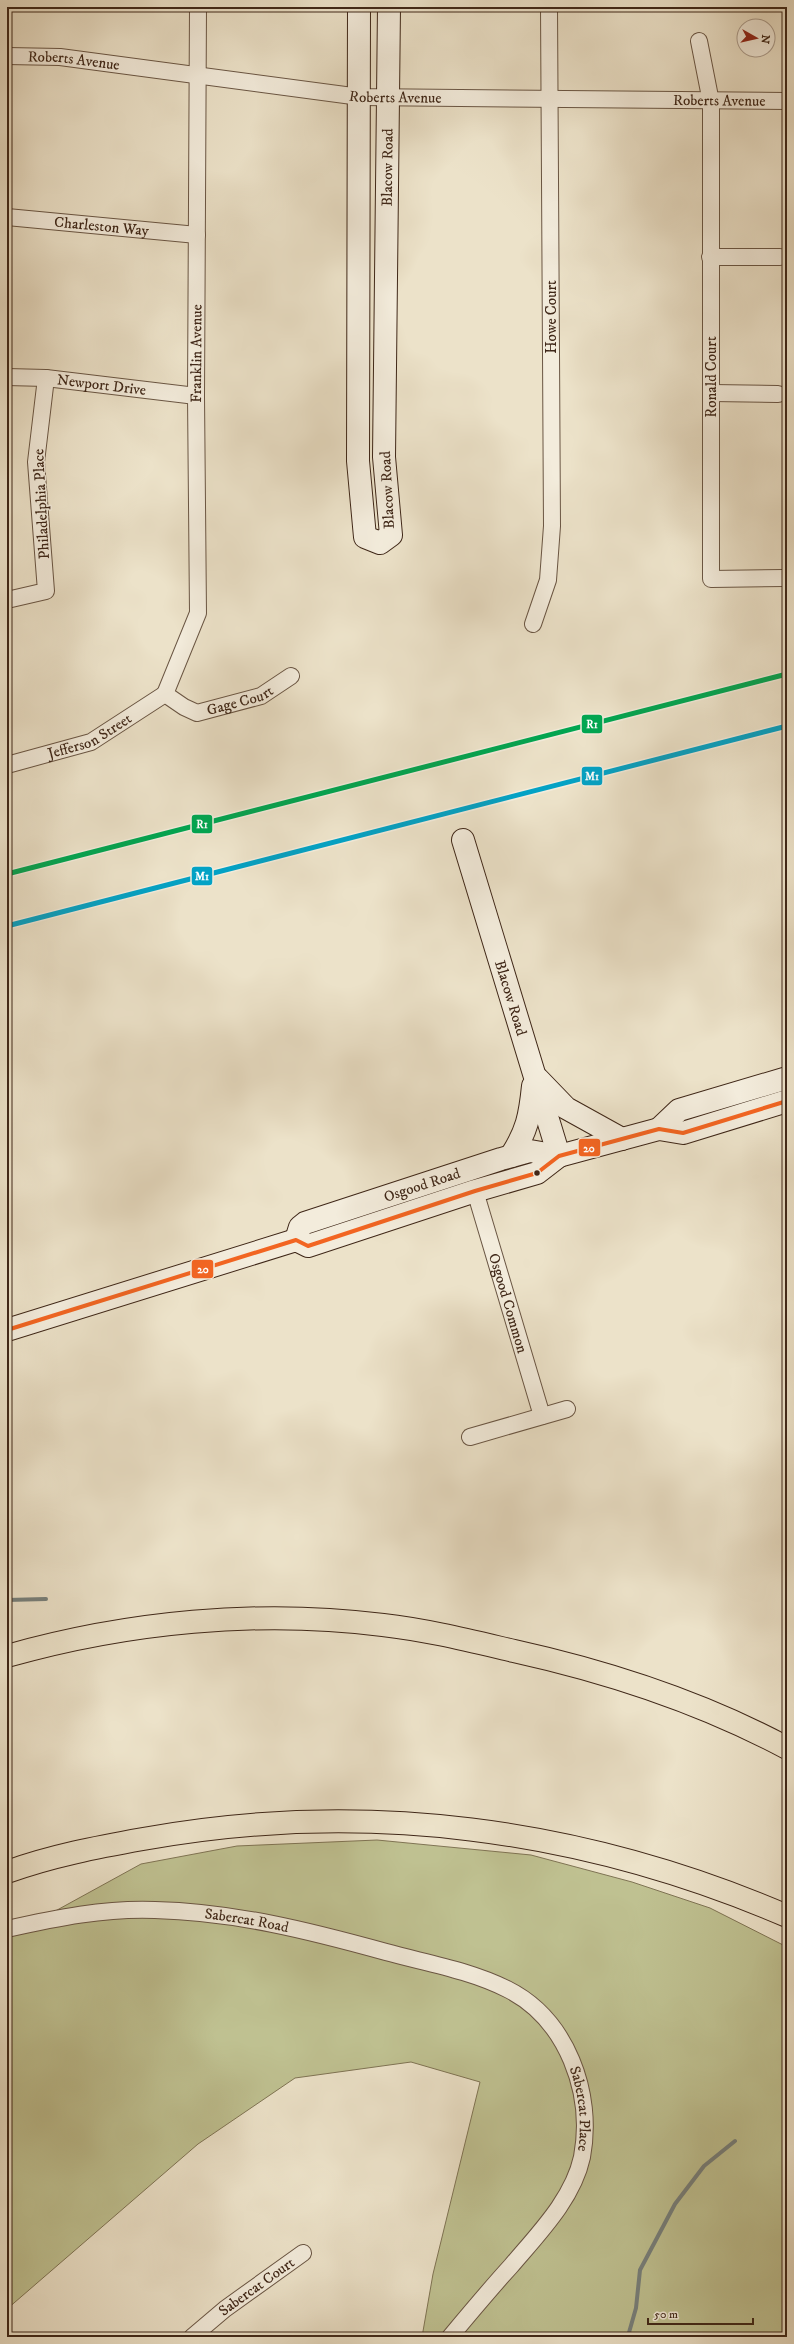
<svg xmlns="http://www.w3.org/2000/svg" width="794" height="2344" font-family="'IM FELL DW Pica',serif">
  <style>
    .grass { fill: #bfc191; stroke: #7f7454 }
    .lines { fill: none; stroke-linecap: round; stroke-linejoin: round }
    .stream { stroke: #77807c; stroke-width: 4 }
    .street-casing { stroke: #6a5644; stroke-width: 18 }
    .secondary-casing { stroke: #3f2718; stroke-width: 24 }
    .highway-casing { stroke: #3f2718; stroke-width: 24 }
    .street { stroke: #f3ecdc; stroke-width: 16 }
    .secondary { stroke: #f3ecdc; stroke-width: 22 }
    .highway { stroke: #ece2c9; stroke-width: 22 }
    .rail { stroke: #3f2718; stroke-width: 3; stroke-dasharray: 7 7; stroke-linecap: butt }
    .bus-1-casing { stroke: #f3ecdc; stroke-width: 7 }
    .bus-1 { stroke: #f26522; stroke-width: 4 }
    .rail-1-casing { stroke: #f3ecdc; stroke-width: 8 }
    .rail-1 { stroke: #00a651; stroke-width: 5 }
    .metro-1-casing { stroke: #f3ecdc; stroke-width: 8 }
    .metro-1 { stroke: #03a2c5; stroke-width: 5 }
    .bus-dot { fill: #3f2718; stroke: #f3ecdc; stroke-width: 1.5 }
    .labels { text-anchor: middle; stroke-width: 3; stroke-linejoin: round; paint-order: stroke }
    .street-label { font-size: 15px; fill: #3f2718; stroke: #f3ecdc }
    .line-badge { stroke: #f3ecdc; stroke-width: 1.5 }
    .badge-label { font-size: 11px; text-anchor: middle; font-weight: bold; fill: #fff }
  </style>
  <rect width="100%" height="100%" fill="#ece2c9"/>
  <filter id="stains"><feTurbulence type="fractalNoise" baseFrequency=".005" numOctaves="4"/><feColorMatrix values="0 0 0 0 .2 0 0 0 0 .09 0 0 0 0 .02 0 0 0 .5 -.17"/></filter>
  <radialGradient id="worn" r=".72"><stop offset=".6" stop-color="#630" stop-opacity="0"/><stop offset="1" stop-color="#630" stop-opacity=".3"/></radialGradient>
  <!-- grass -->
  <path class="grass" d="M 377,1840 L 531,1855 L 632,1882 L 710,1908 L 787,1947 L 787,2337 L 422,2337 L 433,2274 L 480,2082 L 411,2062 L 295,2078 L 198,2144 L 7,2309 L 7,1935 L 28,1926 L 141,1864 L 237,1846 Z"/>
  <g class="lines">
    <!-- stream -->
    <g class="stream">
      <path d="M 7,1600 L 46,1599"/>
      <path d="M 620,2337 L 628,2336 L 636,2308 L 640,2270 L 675,2204 L 704,2166 L 735,2141"/>
    </g>
    <defs>
      <g id="street">
        <path d="M 699,41 L 711,102 L 711,579 L 784,578"/>
        <path id="s1" d="M 7,56 L 60,57 L 360,97 L 787,101"/>
        <path id="s2" d="M 7,217 L 197,235"/>
        <path d="M 710,257 L 780,257"/>
        <path id="s3" d="M 7,377 L 46,378 L 196,396"/>
        <path d="M 712,393 L 778,394"/>
        <path d="M 7,600 L 46,591 L 36,462 L 46,378"/>
        <path d="M 533,624 L 548,580 L 552,526 L 549,7"/>
        <path id="s4" d="M 165,694 L 198,613 L 196,396 L 198,7"/>
        <path id="s5" d="M 165,694 L 184,707 L 197,713 L 261,696 L 291,676"/>
        <path id="s6" d="M 7,765 L 91,742 L 165,694"/>
        <path id="s7" d="M 475,1191 L 542,1416"/>
        <path d="M 470,1437 L 567,1409"/>
        <path id="s8" d="M 7,1929 C 56,1918 105,1908 155,1910 C 235,1912 310,1931 386,1952 C 426,1963 469,1970 507,1989 C 567,2019 594,2093 582,2157 C 573,2199 538,2234 511,2266 C 490,2289 470,2313 450,2337"/>
        <path id="s9" d="M 192,2337 L 225,2309 L 303,2253"/>
      </g>
      <g id="secondary">
        <path id="s10" d="M 359,7 L 358,461 L 365,537 L 380,543 L 391,535 L 384,457 L 389,7"/>
        <path id="s11" d="M 463,840 L 559,1156"/>
        <path d="M 538,1079 L 566,1108 L 622,1139"/>
        <path d="M 659,1129 L 679,1110 L 787,1078"/>
        <path d="M 511,1156 C 527,1131 530,1116 533,1086"/>
        <path id="s12" d="M 296,1240 L 300,1227 L 305,1223 L 501,1159 L 530,1151 L 559,1156"/>
        <path d="M 7,1330 L 296,1240 L 308,1246 L 475,1191 L 537,1173 L 559,1156 L 659,1129 L 683,1133 L 787,1101"/>
      </g>
      <g id="highway">
        <path d="M 7,1656 C 127,1622 258,1609 383,1625 C 427,1630 471,1641 514,1651 C 609,1672 701,1702 787,1748"/>
        <path d="M 7,1872 C 51,1856 98,1847 143,1839 C 364,1799 582,1828 787,1916"/>
      </g>
    </defs>
    <!-- street casing -->
    <use href="#street" class="street-casing"/>
    <!-- secondary casing -->
    <use href="#secondary" class="secondary-casing"/>
    <!-- highway casing -->
    <use href="#highway" class="highway-casing"/>
    <!-- street -->
    <use href="#street" class="street"/>
    <!-- secondary -->
    <use href="#secondary" class="secondary"/>
    <!-- highway -->
    <use href="#highway" class="highway"/>
    <!-- rail -->
    <path class="rail" d="M 7,874 L 787,674"/>
    <defs>
      <path id="bus-1" d="M 7,1330 L 296,1240 L 308,1246 L 475,1191 L 537,1173 L 559,1156 L 659,1129 L 683,1133 L 787,1101"/>
    </defs>
    <!-- bus-1 casing -->
    <use href="#bus-1" class="bus-1-casing"/>
    <!-- bus-1 -->
    <use href="#bus-1" class="bus-1"/>
    <defs>
      <path id="rail-1" d="M 7,874 L 787,674"/>
    </defs>
    <!-- rail-1 casing -->
    <use href="#rail-1" class="rail-1-casing"/>
    <!-- rail-1 -->
    <use href="#rail-1" class="rail-1"/>
    <defs>
      <path id="metro-1" d="M 7,926 L 787,726"/>
    </defs>
    <!-- metro-1 casing -->
    <use href="#metro-1" class="metro-1-casing"/>
    <!-- metro-1 -->
    <use href="#metro-1" class="metro-1"/>
  </g>
  <!-- markers -->
  <circle class="bus-dot" cx="537" cy="1173" r="3.5"/>
  <g class="labels">
    <!-- street labels -->
    <g class="street-label">
      <text dy="5" stroke="none"><textPath href="#s1" startOffset="67">Roberts Avenue</textPath></text>
      <text dy="5" stroke="none"><textPath href="#s1" startOffset="391">Roberts Avenue</textPath></text>
      <text dy="5" stroke="none"><textPath href="#s1" startOffset="715">Roberts Avenue</textPath></text>
      <text dy="5" stroke="none"><textPath href="#s10" startOffset="928">Blacow Road</textPath></text>
      <text dy="5" stroke="none"><textPath href="#s2" startOffset="95">Charleston Way</textPath></text>
      <text transform="translate(551 317) rotate(-90)" y="5">Howe Court</text>
      <text dy="5" stroke="none"><textPath href="#s4" startOffset="347">Franklin Avenue</textPath></text>
      <text transform="translate(711 377) rotate(-90)" y="5">Ronald Court</text>
      <text dy="5" stroke="none"><textPath href="#s3" startOffset="95">Newport Drive</textPath></text>
      <text transform="translate(387 490) rotate(-93)" y="5">Blacow Road</text>
      <text transform="translate(41 504) rotate(-93)" y="5">Philadelphia Place</text>
      <text dy="5" stroke="none"><textPath href="#s5" startOffset="82">Gage Court</textPath></text>
      <text dy="5" stroke="none"><textPath href="#s6" startOffset="88">Jefferson Street</textPath></text>
      <text dy="5" stroke="none"><textPath href="#s11" startOffset="165">Blacow Road</textPath></text>
      <text dy="5" stroke="none"><textPath href="#s12" startOffset="143">Osgood Road</textPath></text>
      <text dy="5" stroke="none"><textPath href="#s7" startOffset="117">Osgood Common</textPath></text>
      <text dy="5" stroke="none"><textPath href="#s8" startOffset="242">Sabercat Road</textPath></text>
      <text dy="5" stroke="none"><textPath href="#s8" startOffset="660">Sabercat Place</textPath></text>
      <text dy="5" stroke="none"><textPath href="#s9" startOffset="82">Sabercat Court</textPath></text>
    </g>
  </g>
  <g class="line-badge">
    <rect x="581" y="714" width="22" height="20" rx="4" fill="#00a651"/>
    <rect x="581" y="766" width="22" height="20" rx="4" fill="#03a2c5"/>
    <rect x="191" y="814" width="22" height="20" rx="4" fill="#00a651"/>
    <rect x="191" y="866" width="22" height="20" rx="4" fill="#03a2c5"/>
    <rect x="578" y="1138" width="23" height="19" rx="4" fill="#f26522"/>
    <rect x="191" y="1259" width="23" height="20" rx="4" fill="#f26522"/>
  </g>
  <g class="badge-label">
    <text x="592" y="728">R1</text>
    <text x="592" y="780">M1</text>
    <text x="202" y="828">R1</text>
    <text x="202" y="880">M1</text>
    <text x="589" y="1152">20</text>
    <text x="203" y="1273">20</text>
  </g>
  <!-- margin -->
  <rect width="794" height="2344" fill="none" stroke="#ece2c9" stroke-width="24"/>
  <rect x="8" y="8" width="778" height="2328" fill="none" stroke="#3f2718" stroke-width="2"/>
  <rect x="12" y="12" width="770" height="2320" fill="none" stroke="#3f2718"/>
  <!-- north arrow -->
  <g transform="translate(756 38) rotate(98)"><circle r="19" fill="#f3ecdc" stroke="#ab9d8e"/>
  <path d="M0-3L7 15L0 10L-7 15Z" fill="#8f2418"/>
  <text y="-6" font-size="11" font-weight="bold" text-anchor="middle" fill="#3f2718">N</text>
  </g>
  <!-- scale -->
  <path d="M648 2318v6h105v-6" fill="none" stroke="#3f2718" stroke-width="2"/>
  <text x="654" y="2318" font-size="12" fill="#3f2718" stroke="#f3ecdc" stroke-width="3" paint-order="stroke">50 m</text>
  <rect width="100%" height="100%" filter="url(#stains)"/>
  <rect width="100%" height="100%" fill="url(#worn)"/>
</svg>
